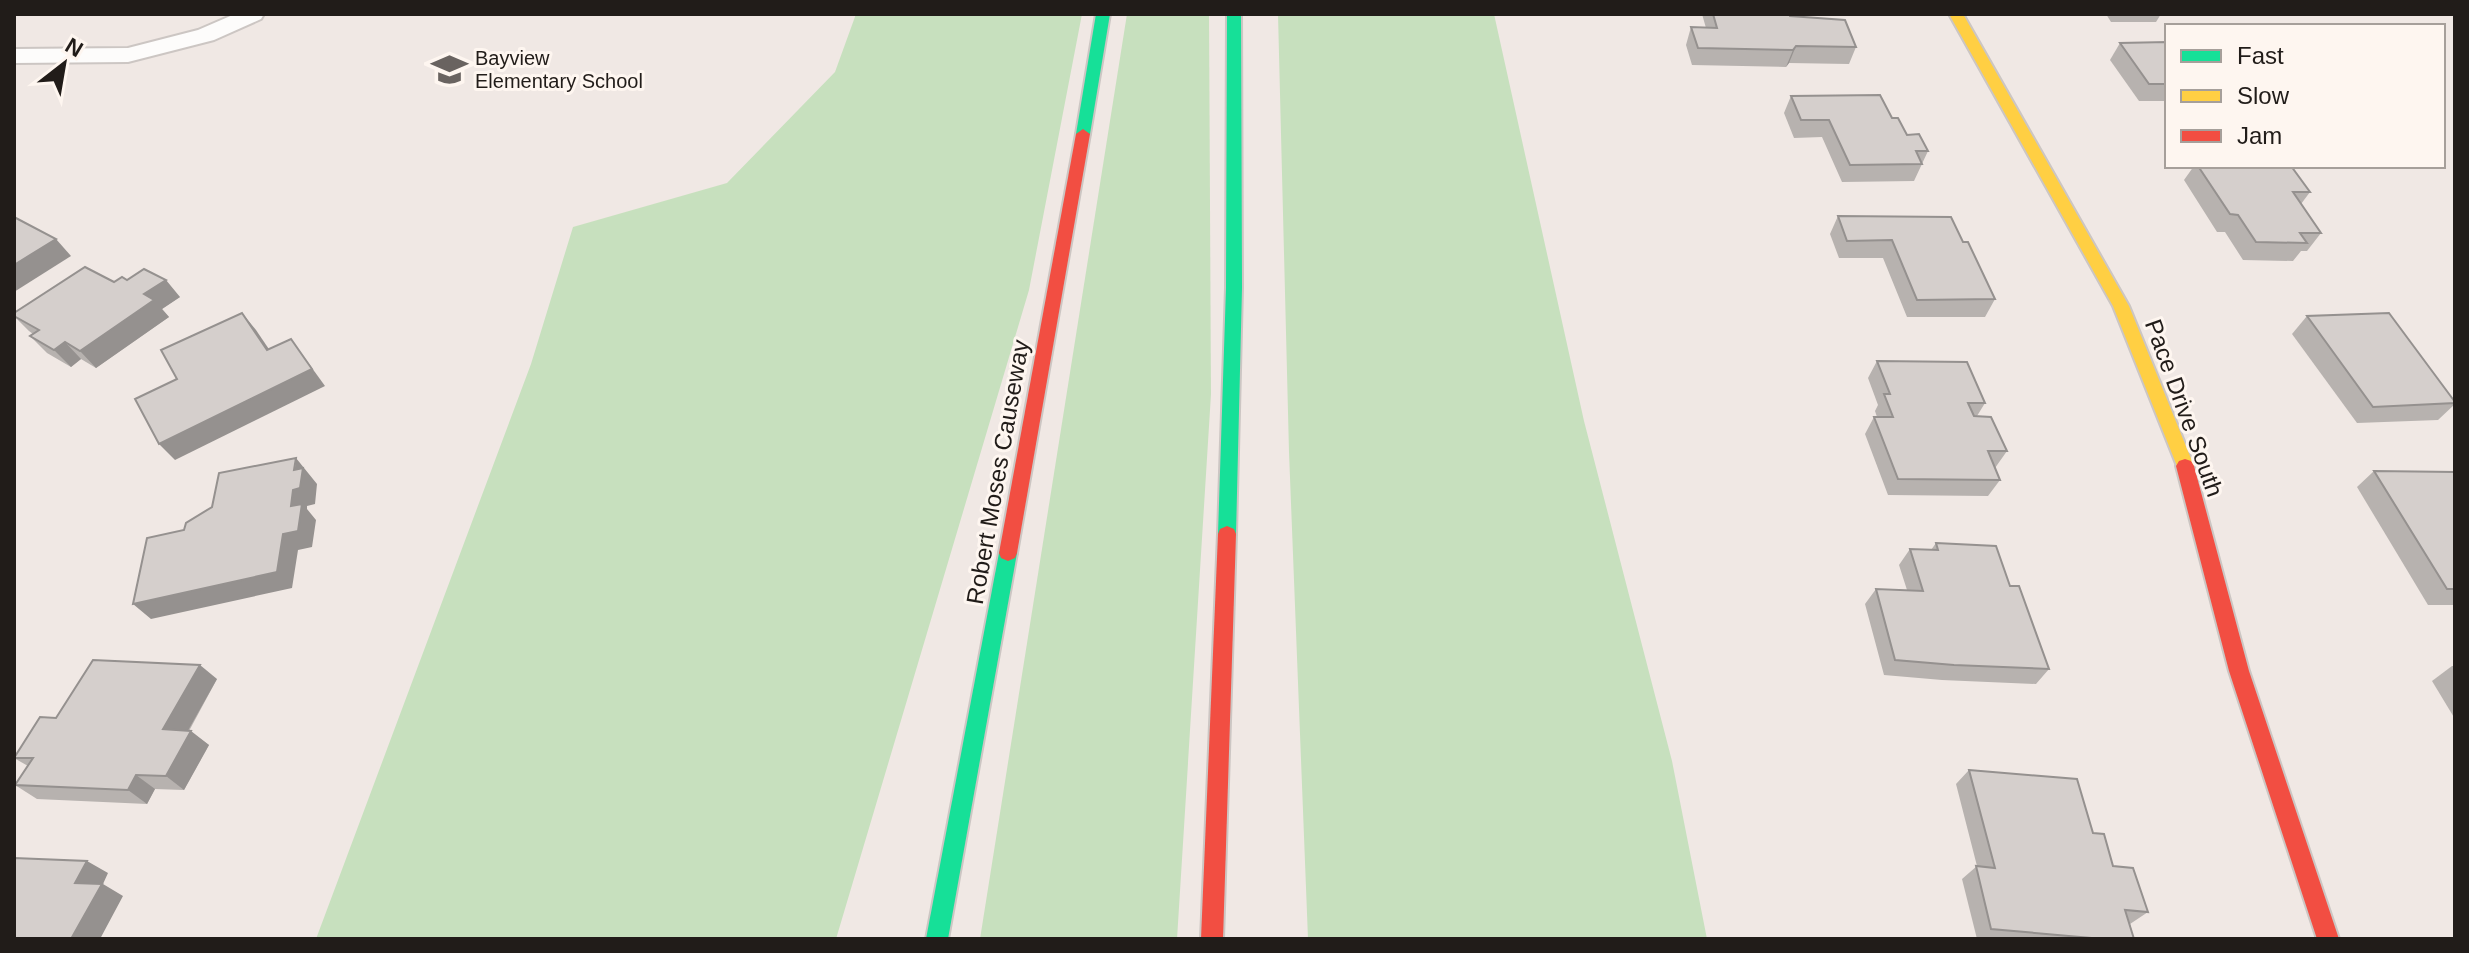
<svg xmlns="http://www.w3.org/2000/svg" width="2469" height="953" font-family="Arial,sans-serif">
  <style>
    .green { fill: #c7e0be }
    .lines { fill: none; stroke-linecap: round; stroke-linejoin: round }
    .lane-casing { stroke: #ccc6c3; stroke-width: 4 }
    .fast-casing { stroke: #ccc6c3; stroke-width: 4 }
    .slow-casing { stroke: #ccc6c3; stroke-width: 4 }
    .jam-casing { stroke: #ccc6c3; stroke-width: 4 }
    .lane { fill: #fdfcfb; fill-rule: evenodd }
    .fast { fill: #16e098; fill-rule: evenodd }
    .slow { fill: #ffcf43; fill-rule: evenodd }
    .jam { fill: #f24e42; fill-rule: evenodd }
    .wall { fill: #b7b2af }
    .shaded-wall { fill: #95918f }
    .building { fill: #d5cfcc; stroke: #95918f; stroke-width: 2 }
    .labels { text-anchor: middle; stroke-width: 6; stroke-linejoin: round; paint-order: stroke }
    .far-poi-label { font-size: 20px; fill: #211c19; stroke: #fef6f0; text-anchor: start }
    .street-label { font-size: 24px; fill: #211c19; stroke: #fef6f0 }
  </style>
  <rect width="100%" height="100%" fill="#f0e8e4"/>
  <!-- green -->
  <g class="green">
    <path d="M 856,14 L 1082,14 L 1029,290 L 836,939 L 316,939 L 531,364 L 573,227 L 727,183 L 835,72 Z"/>
    <path d="M 1127,14 L 1209,14 L 1211,394 L 1177,939 L 980,939 Z"/>
    <path d="M 1278,14 L 1494,14 L 1584,421 L 1672,761 L 1707,939 L 1308,939 L 1289,452 Z"/>
  </g>
  <g class="lines">
    <defs>
      <path id="lane" d="M 235,14 L 264,14 L 261,19 L 214,40 L 128,62 L 14,63 L 14,49 L 128,48 L 198,30 Z"/>
      <g id="fast">
        <path d="M 1096,14 L 1110,14 L 1090,134 L 1083,139 L 1076,134 Z"/>
        <path d="M 1227,14 L 1241,14 L 1242,288 L 1236,534 L 1234,539 L 1220,539 L 1218,534 L 1226,288 Z"/>
        <path d="M 1008,545 L 1015,548 L 1017,553 L 948,939 L 926,939 L 999,553 L 1001,548 Z"/>
      </g>
      <path id="slow" d="M 1949,14 L 1963,14 L 2129,306 L 2194,466 L 2191,471 L 2179,471 L 2113,306 Z"/>
      <g id="jam">
        <path d="M 1083,129 L 1090,134 L 1017,553 L 1015,558 L 1008,561 L 1001,558 L 999,553 L 1076,134 Z"/>
        <path d="M 2185,459 L 2191,461 L 2194,466 L 2249,671 L 2339,939 L 2317,939 L 2229,671 L 2176,466 L 2179,461 Z"/>
        <path d="M 1227,526 L 1234,529 L 1236,534 L 1223,939 L 1201,939 L 1218,534 L 1220,529 Z"/>
      </g>
    </defs>
    <!-- lane casing -->
    <use href="#lane" class="lane-casing"/>
    <!-- fast casing -->
    <use href="#fast" class="fast-casing"/>
    <!-- slow casing -->
    <use href="#slow" class="slow-casing"/>
    <!-- jam casing -->
    <use href="#jam" class="jam-casing"/>
    <!-- lane -->
    <use href="#lane" class="lane"/>
    <!-- fast -->
    <use href="#fast" class="fast"/>
    <!-- slow -->
    <use href="#slow" class="slow"/>
    <!-- jam -->
    <use href="#jam" class="jam"/>
  </g>
  <!-- wall -->
  <g class="wall">
    <path d="M 1702,14 L 1789,14 L 1790,16 L 1856,47 L 1849,64 L 1789,63 L 1786,67 L 1692,65 L 1686,45 L 1691,27 L 1706,28 Z"/>
    <path d="M 2106,14 L 2161,14 L 2156,22 L 2111,22 Z"/>
    <path d="M 2167,42 L 2167,101 L 2139,101 L 2110,60 L 2120,43 Z"/>
    <path d="M 1791,96 L 1892,118 L 1907,135 L 1928,151 L 1914,181 L 1842,182 L 1822,137 L 1794,138 L 1784,113 Z"/>
    <path d="M 2194,166 L 2291,166 L 2310,192 L 2301,204 L 2321,233 L 2307,251 L 2301,251 L 2293,261 L 2243,260 L 2225,232 L 2217,232 L 2184,180 Z"/>
    <path d="M 1838,216 L 1963,242 L 1995,299 L 1985,317 L 1907,317 L 1883,258 L 1839,258 L 1830,234 Z"/>
    <path d="M 127,280 L 180,297 L 162,309 L 169,317 L 96,368 L 81,359 L 71,367 L 47,353 L 30,336 L 33,334 L 29,331 L 14,316 L 14,313 Z"/>
    <path d="M 2307,316 L 2455,404 L 2438,420 L 2357,423 L 2292,334 Z"/>
    <path d="M 1877,361 L 1985,403 L 1977,416 L 2007,451 L 1995,468 L 2000,480 L 1988,496 L 1888,495 L 1865,434 L 1874,417 L 1877,417 L 1875,411 L 1878,405 L 1868,378 Z"/>
    <path d="M 2374,471 L 2455,472 L 2455,605 L 2428,605 L 2357,487 Z"/>
    <path d="M 1936,543 L 2010,586 L 2049,669 L 2036,684 L 1942,680 L 1884,675 L 1865,604 L 1876,589 L 1907,590 L 1899,565 L 1910,549 L 1931,550 Z"/>
    <path d="M 2452,666 L 2455,666 L 2455,719 L 2432,681 Z"/>
    <path d="M 217,679 L 189,731 L 209,745 L 184,790 L 155,789 L 147,804 L 37,799 L 15,785 L 28,766 L 14,758 L 56,718 Z"/>
    <path d="M 1969,770 L 2093,833 L 2113,866 L 2148,912 L 2130,924 L 2134,939 L 1977,939 L 1962,879 L 1977,866 L 1956,784 Z"/>
  </g>
  <!-- shaded-wall -->
  <g class="shaded-wall">
    <path d="M 1796,46 L 1789,63 L 1786,67 L 1793,50 Z"/>
    <path d="M 56,239 L 71,256 L 14,292 L 14,265 Z"/>
    <path d="M 166,280 L 180,297 L 162,309 L 169,317 L 96,368 L 80,351 L 144,294 Z"/>
    <path d="M 242,313 L 256,330 L 281,367 L 267,350 Z"/>
    <path d="M 291,339 L 325,386 L 175,460 L 159,444 Z"/>
    <path d="M 65,342 L 81,359 L 71,367 L 54,350 Z"/>
    <path d="M 296,458 L 317,484 L 315,504 L 307,506 L 307,509 L 316,520 L 312,547 L 298,550 L 292,588 L 151,619 L 133,604 L 283,534 L 291,506 Z"/>
    <path d="M 200,665 L 217,679 L 181,743 L 163,729 Z"/>
    <path d="M 191,731 L 209,745 L 184,790 L 166,776 Z"/>
    <path d="M 136,775 L 155,789 L 147,804 L 128,790 Z"/>
    <path d="M 87,861 L 108,873 L 103,884 L 123,896 L 100,939 L 71,939 L 75,883 Z"/>
  </g>
  <!-- building -->
  <g class="building">
    <path d="M 1713,14 L 1789,14 L 1790,16 L 1845,20 L 1856,47 L 1796,46 L 1793,50 L 1698,48 L 1691,27 L 1717,28 Z"/>
    <path d="M 2167,42 L 2167,84 L 2149,84 L 2120,43 Z"/>
    <path d="M 1880,95 L 1892,118 L 1898,118 L 1907,135 L 1919,134 L 1928,151 L 1916,151 L 1922,164 L 1850,165 L 1829,120 L 1801,120 L 1791,96 Z"/>
    <path d="M 2198,166 L 2291,166 L 2310,192 L 2293,192 L 2321,233 L 2300,233 L 2307,243 L 2256,242 L 2238,215 L 2230,214 Z"/>
    <path d="M 1838,216 L 1951,217 L 1963,242 L 1968,242 L 1995,299 L 1917,300 L 1892,240 L 1847,241 Z"/>
    <path d="M 14,217 L 56,239 L 14,265 Z"/>
    <path d="M 85,267 L 114,282 L 122,277 L 127,280 L 144,269 L 166,280 L 144,294 L 154,300 L 80,351 L 65,342 L 54,350 L 30,336 L 39,330 L 14,316 L 14,313 Z"/>
    <path d="M 242,313 L 267,350 L 291,339 L 312,369 L 159,444 L 135,399 L 177,379 L 161,350 Z"/>
    <path d="M 2389,313 L 2455,402 L 2455,403 L 2373,407 L 2307,316 Z"/>
    <path d="M 1877,361 L 1967,362 L 1985,403 L 1968,403 L 1974,416 L 1991,417 L 2007,451 L 1988,451 L 2000,480 L 1898,479 L 1874,417 L 1893,417 L 1884,394 L 1890,394 Z"/>
    <path d="M 296,458 L 294,470 L 303,468 L 300,488 L 293,490 L 291,506 L 302,504 L 298,531 L 283,534 L 277,572 L 133,604 L 147,538 L 184,530 L 186,523 L 212,507 L 219,473 Z"/>
    <path d="M 2374,471 L 2455,472 L 2455,589 L 2447,589 Z"/>
    <path d="M 1936,543 L 1996,546 L 2010,586 L 2019,586 L 2049,669 L 1954,665 L 1895,660 L 1876,589 L 1923,591 L 1910,549 L 1938,550 Z"/>
    <path d="M 93,660 L 200,665 L 163,729 L 191,731 L 166,776 L 136,775 L 128,790 L 15,785 L 33,758 L 14,758 L 40,717 L 56,718 Z"/>
    <path d="M 1969,770 L 2077,779 L 2093,833 L 2104,834 L 2113,866 L 2133,868 L 2148,912 L 2125,910 L 2134,939 L 2103,939 L 1991,929 L 1976,866 L 1995,868 Z"/>
    <path d="M 14,858 L 87,861 L 75,883 L 102,884 L 71,939 L 14,939 Z"/>
  </g>
  <!-- icons -->
  <defs>
    <symbol id="school-bare" viewBox="-9 -9 18 18"><path d="M0-5L7-2L0 1L-7-2ZM-4 1L0 2.5L4 1V4Q0 6-4 4Z" fill="#696360" stroke="#fef6f0" stroke-width="2.5" paint-order="stroke"/></symbol>
  </defs>
  <g fill-rule="evenodd">
    <use href="#school-bare" x="424" y="44" width="51" height="51"/>
  </g>
  <g class="labels">
    <!-- far-poi labels -->
    <g class="far-poi-label">
      <text x="475" y="65">Bayview<tspan x="475" dy="23">Elementary School</tspan></text>
    </g>
    <!-- street labels -->
    <g class="street-label">
      <text transform="translate(2184 408) rotate(70)" y="8">Pace Drive South</text>
      <text transform="translate(998 472) rotate(-80)" y="8">Robert Moses Causeway</text>
    </g>
  </g>
  <!-- border -->
  <rect width="2469" height="953" fill="none" stroke="#211c19" stroke-width="32"/>
  <!-- legend -->
  <rect x="2165" y="24" width="280" height="144" fill="#fef6f0" stroke="#a69f9a" stroke-width="2"/>
  <rect x="2181" y="50" width="40" height="12" fill="#16e098" stroke="#a69f9a" stroke-width="2"/>
  <text x="2237" y="64" font-size="24" fill="#211c19">Fast</text>
  <rect x="2181" y="90" width="40" height="12" fill="#ffcf43" stroke="#a69f9a" stroke-width="2"/>
  <text x="2237" y="104" font-size="24" fill="#211c19">Slow</text>
  <rect x="2181" y="130" width="40" height="12" fill="#f24e42" stroke="#a69f9a" stroke-width="2"/>
  <text x="2237" y="144" font-size="24" fill="#211c19">Jam</text>
  <!-- north arrow -->
  <g transform="translate(64 64) rotate(31)" stroke="#fef6f0" stroke-width="6" paint-order="stroke">
  <path d="M0-6L14 30L0 20L-14 30Z" fill="#211c19"/>
  <text y="-12" font-size="22" font-weight="bold" text-anchor="middle" fill="#211c19">N</text>
  </g>
</svg>
